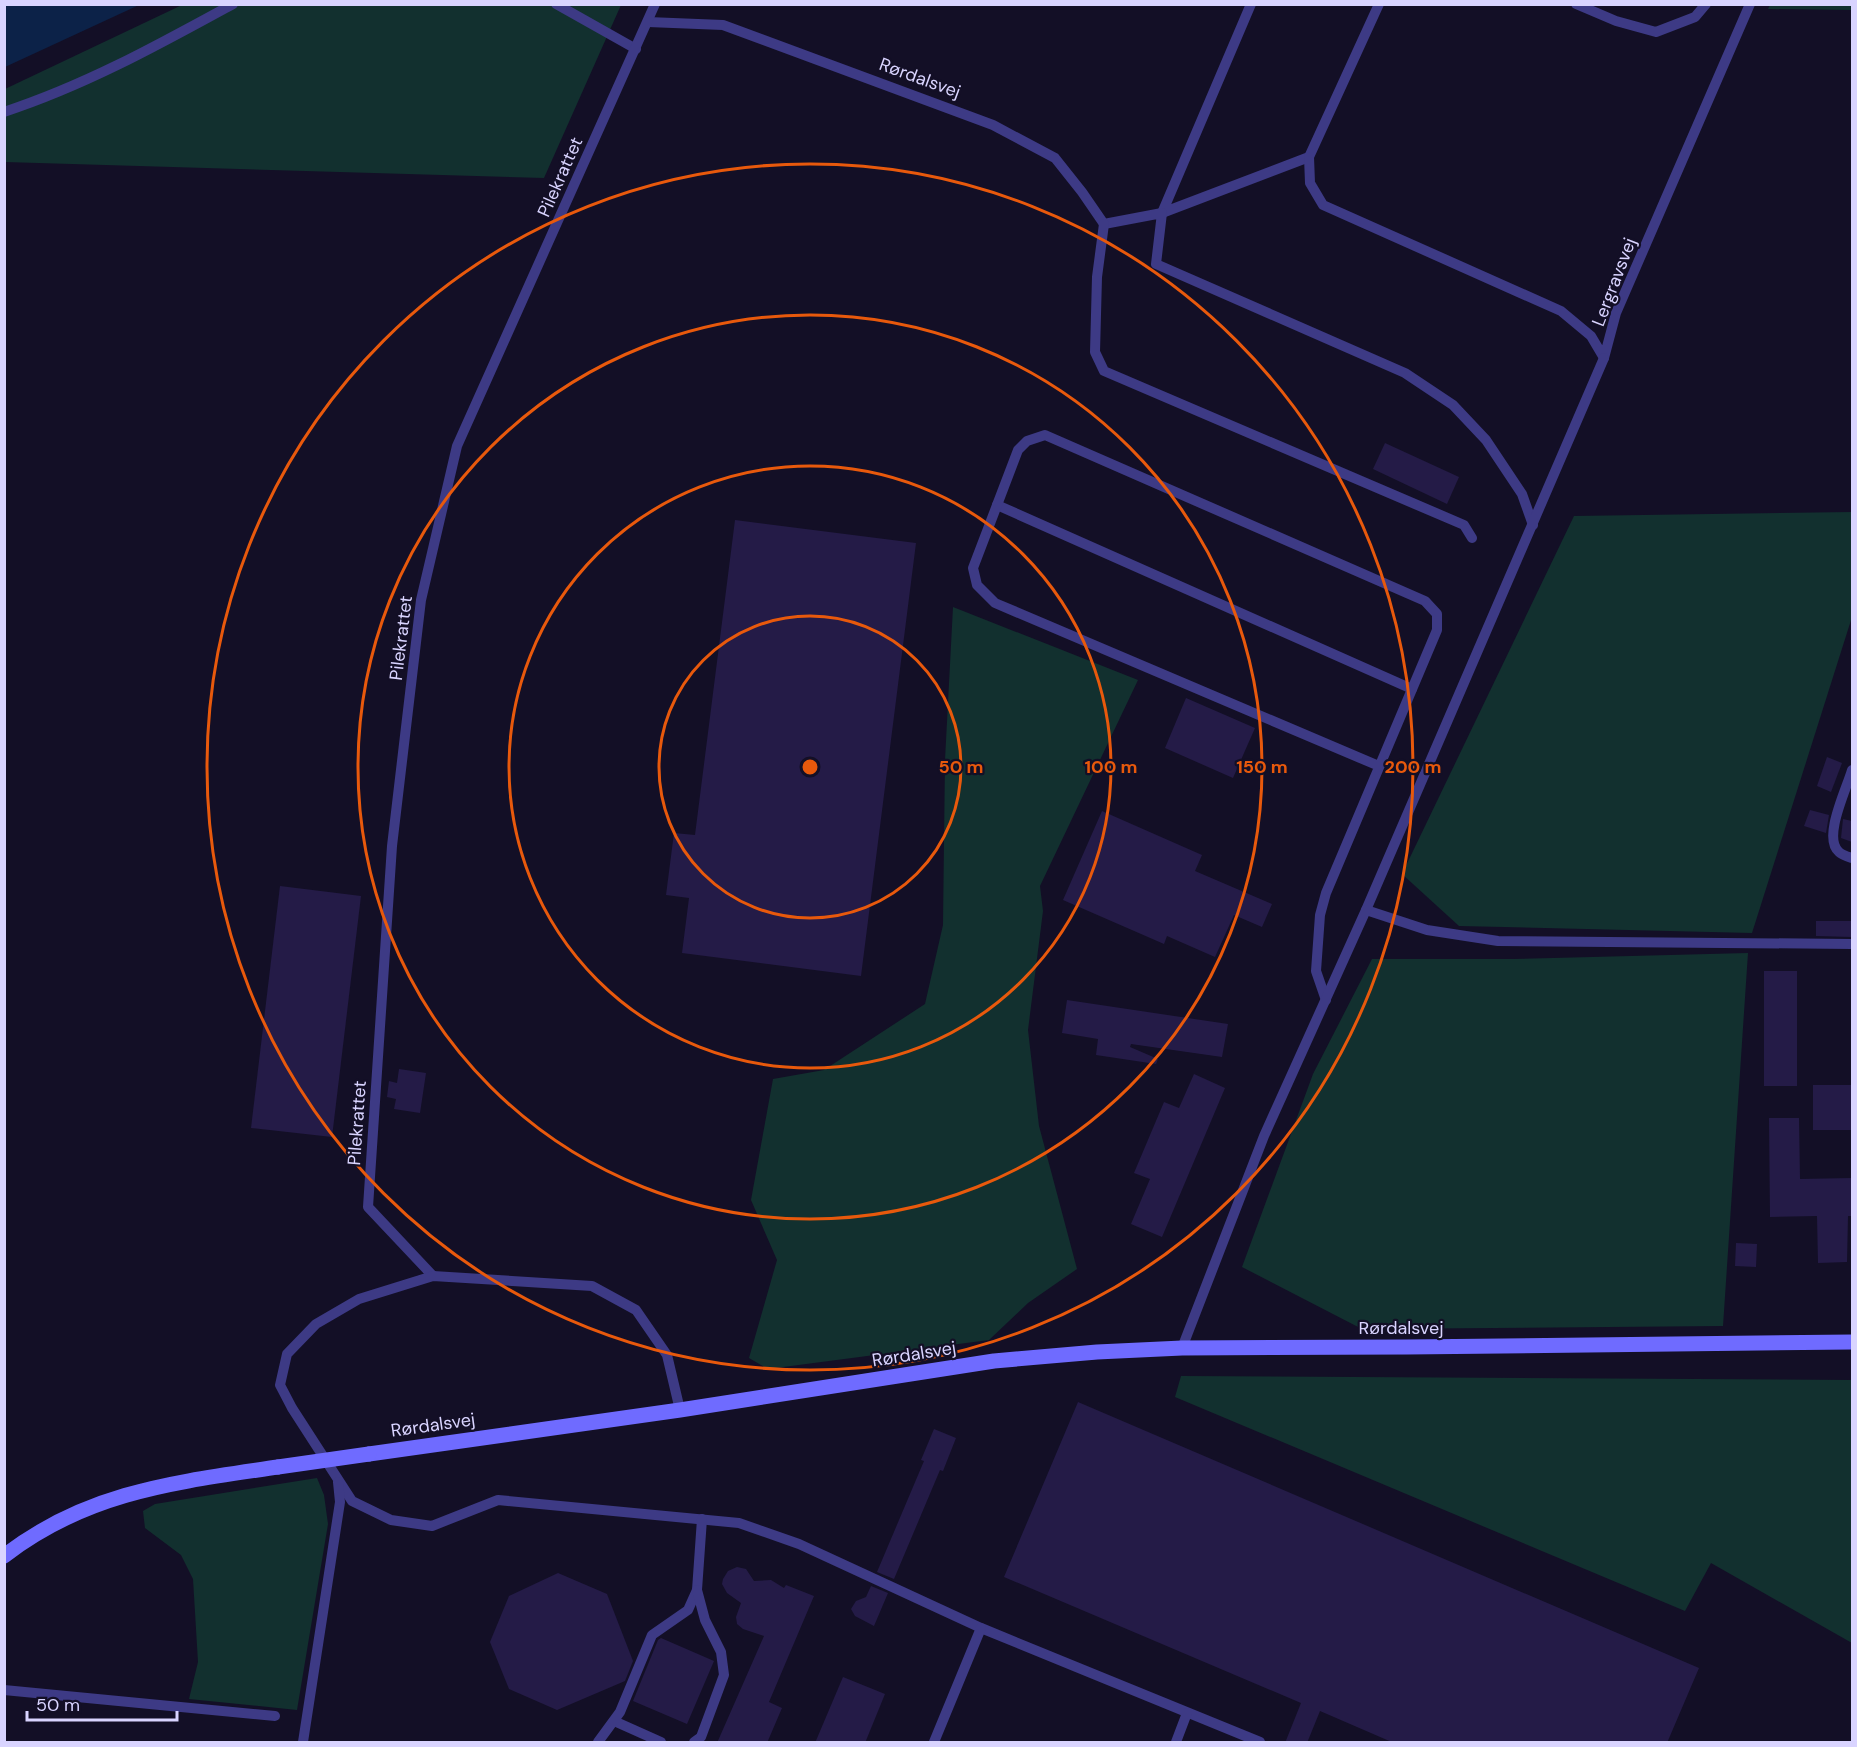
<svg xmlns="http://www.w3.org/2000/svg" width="1857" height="1747" font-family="'DM Sans',sans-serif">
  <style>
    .green { fill: #12302f }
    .water { fill: #0c2248 }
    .building { fill: #241b47 }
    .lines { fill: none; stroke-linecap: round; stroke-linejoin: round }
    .lane { stroke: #3d3a85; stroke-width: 10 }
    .secondary { stroke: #6f6bff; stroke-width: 15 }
    .secondary-bridge { stroke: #6f6bff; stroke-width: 15 }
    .ring { fill: none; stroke: #e8590c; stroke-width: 3 }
    .labels { text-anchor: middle; stroke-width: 4.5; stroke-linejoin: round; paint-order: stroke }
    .street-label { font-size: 18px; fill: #d9d4ff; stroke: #130f26 }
    .centre { fill: #e8590c; stroke: #130f26; stroke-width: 3 }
    .ring-label { font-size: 18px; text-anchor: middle; font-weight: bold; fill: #e8590c; stroke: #130f26; stroke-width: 4.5; stroke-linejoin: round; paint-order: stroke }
  </style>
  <rect width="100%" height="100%" fill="#130f26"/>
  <!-- green -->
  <g class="green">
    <path d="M 182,5 L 621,5 L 544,178 L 5,162 L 5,89 Z"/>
    <path d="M 1770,5 L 1852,5 L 1852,10 L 1768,9 Z"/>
    <path d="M 1852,512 L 1852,617 L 1752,933 L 1459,926 L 1402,874 L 1574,516 Z"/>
    <path d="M 953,607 L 1138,680 L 1040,886 L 1043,911 L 1028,1030 L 1039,1126 L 1077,1269 L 1028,1303 L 989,1340 L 768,1369 L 749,1358 L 777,1260 L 751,1200 L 773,1079 L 824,1070 L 925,1004 L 943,925 L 945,760 Z"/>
    <path d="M 1748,953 L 1723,1326 L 1362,1329 L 1242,1267 L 1313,1074 L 1372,959 L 1513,959 Z"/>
    <path d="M 1181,1376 L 1852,1380 L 1852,1643 L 1711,1563 L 1685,1611 L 1175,1397 Z"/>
    <path d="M 317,1478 L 324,1495 L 328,1524 L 297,1710 L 189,1699 L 198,1662 L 193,1579 L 181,1555 L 145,1528 L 143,1511 L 155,1504 Z"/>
  </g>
  <!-- water -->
  <path class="water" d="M 5,4 L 139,4 L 139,5 L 5,67 Z"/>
  <!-- building -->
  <g class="building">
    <path d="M 1385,443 L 1459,477 L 1447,504 L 1373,469 Z"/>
    <path d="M 735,520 L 916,543 L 861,976 L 682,953 L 689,898 L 666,895 L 674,833 L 695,835 Z"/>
    <path d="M 1186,698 L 1255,728 L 1233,778 L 1165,748 Z"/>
    <path d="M 1827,757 L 1842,763 L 1831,792 L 1817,786 Z"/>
    <path d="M 1810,810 L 1829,815 L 1826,833 L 1804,826 Z"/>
    <path d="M 1102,811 L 1202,855 L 1195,871 L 1272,904 L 1262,927 L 1234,915 L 1215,957 L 1167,936 L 1164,944 L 1063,900 Z"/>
    <path d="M 1843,819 L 1852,821 L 1852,842 L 1841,838 Z"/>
    <path d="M 280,886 L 361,896 L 332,1137 L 251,1128 Z"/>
    <path d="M 1816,921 L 1852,921 L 1852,937 L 1816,936 Z"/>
    <rect x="1764" y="971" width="33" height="115"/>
    <path d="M 1067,1000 L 1228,1024 L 1222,1057 L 1131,1044 L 1130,1047 L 1158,1059 L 1156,1064 L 1096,1055 L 1098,1039 L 1062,1033 Z"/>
    <path d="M 399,1069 L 426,1073 L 420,1113 L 394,1109 L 396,1099 L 387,1097 L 389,1081 L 397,1083 Z"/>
    <path d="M 1194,1074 L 1225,1088 L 1162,1237 L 1131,1224 L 1150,1179 L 1134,1173 L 1164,1102 L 1179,1108 Z"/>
    <rect x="1813" y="1085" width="39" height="45"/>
    <path d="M 1769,1118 L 1799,1118 L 1800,1179 L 1852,1178 L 1852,1216 L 1848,1216 L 1847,1262 L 1818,1263 L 1817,1216 L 1770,1217 Z"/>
    <path d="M 1736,1243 L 1757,1244 L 1756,1267 L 1735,1266 Z"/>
    <path d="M 1078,1402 L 1699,1668 L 1667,1743 L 1394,1743 L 1320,1711 L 1307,1743 L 1285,1743 L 1301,1703 L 1004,1577 Z"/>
    <path d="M 934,1429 L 956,1438 L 943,1471 L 940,1470 L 894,1579 L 877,1572 L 924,1461 L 921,1460 Z"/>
    <path d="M 737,1567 L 746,1569 L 754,1581 L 771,1580 L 784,1588 L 786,1585 L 814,1596 L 769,1702 L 782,1708 L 767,1743 L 717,1743 L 764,1636 L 743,1629 L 737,1624 L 736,1617 L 741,1603 L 727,1593 L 722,1584 L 723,1579 L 728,1571 Z"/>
    <path d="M 558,1573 L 607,1594 L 633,1661 L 625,1681 L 557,1710 L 509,1689 L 490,1642 L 509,1596 Z"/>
    <path d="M 871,1586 L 888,1593 L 874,1626 L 855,1616 L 851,1609 L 856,1601 L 866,1597 Z"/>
    <path d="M 661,1638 L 714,1661 L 687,1724 L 633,1701 L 658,1640 Z"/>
    <path d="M 843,1677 L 885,1694 L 865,1743 L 815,1743 Z"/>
  </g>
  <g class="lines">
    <!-- lane -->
    <g class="lane">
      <path d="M 556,4 L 636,49"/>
      <path d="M 1251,4 L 1162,213 L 1309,157"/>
      <path d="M 1379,4 L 1309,157 L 1310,183 L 1323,205 L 1561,311 L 1591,336 L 1604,358 L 1616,313 L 1750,4"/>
      <path d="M 1576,4 L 1616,21 L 1656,32 L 1695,17 L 1706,4"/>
      <path d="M 648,22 L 723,25 L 993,125 L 1055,158 L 1082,192 L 1104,224 L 1162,213 L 1156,264 L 1405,373 L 1453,405 L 1486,440 L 1522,494 L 1533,525"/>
      <path d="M 4,112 C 86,85 158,45 233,4"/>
      <path d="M 1104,224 L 1097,277 L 1095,352 L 1104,371 L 1464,525 L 1472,538"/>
      <path d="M 997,505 L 1412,689"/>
      <path d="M 1852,770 C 1847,788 1822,838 1839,852 C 1842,855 1849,857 1852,858"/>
      <path d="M 1366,910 L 1427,930 L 1498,941 L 1852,944"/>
      <path d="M 1326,1000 L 1316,971 L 1320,915 L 1326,893 L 1437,630 L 1437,614 L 1425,601 L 1045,435 L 1027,441 L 1018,450 L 973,568 L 977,585 L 995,603 L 1379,766"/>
      <path d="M 433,1276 L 368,1207 L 392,846 L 421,600 L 457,446 L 655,4"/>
      <path d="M 1182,1348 L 1264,1136 L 1366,910 L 1604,358"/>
      <path d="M 680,1410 L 667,1355 L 636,1310 L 592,1286 L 433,1276 L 359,1299 L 316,1324 L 287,1354 L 280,1385 L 292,1408 L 352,1501 L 391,1520 L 432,1526 L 498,1500 L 739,1523 L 799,1544 L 981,1628 L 1260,1742"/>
      <path d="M 4,1690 L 275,1716"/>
      <path d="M 614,1721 L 661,1742"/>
      <path d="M 303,1742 L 340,1502 L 338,1482"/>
      <path d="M 598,1742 L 620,1712 L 652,1635 L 688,1610 L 697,1590 L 702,1519"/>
      <path d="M 694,1742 L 701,1737 L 724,1675 L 721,1652 L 705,1620 L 697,1590"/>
      <path d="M 934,1742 L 981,1628"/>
      <path d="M 1176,1742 L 1187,1713"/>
    </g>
    <!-- secondary -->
    <g class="secondary">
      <path d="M 369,1454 L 680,1410 L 994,1361 L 1097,1352 L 1182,1348 L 1407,1347 L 1852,1342"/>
      <path d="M 4,1556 C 88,1491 178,1482 278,1467"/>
    </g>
    <!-- secondary-bridge -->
    <path class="secondary-bridge" d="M 278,1467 L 369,1454"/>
  </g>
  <!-- distance rings -->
  <g class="ring">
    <circle cx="810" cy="767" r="151"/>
    <circle cx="810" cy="767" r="301"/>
    <circle cx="810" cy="767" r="452"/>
    <circle cx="810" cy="767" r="603"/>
  </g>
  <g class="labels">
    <!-- street labels -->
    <g class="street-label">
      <text transform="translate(920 78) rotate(20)" y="6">Rørdalsvej</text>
      <text transform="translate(560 177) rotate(-66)" y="6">Pilekrattet</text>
      <text transform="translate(1614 282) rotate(-69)" y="6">Lergravsvej</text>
      <text transform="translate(401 638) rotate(-83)" y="6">Pilekrattet</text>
      <text transform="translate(357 1123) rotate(-86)" y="6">Pilekrattet</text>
      <text x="1401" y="1334">Rørdalsvej</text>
      <text transform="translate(914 1354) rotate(-9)" y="6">Rørdalsvej</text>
      <text transform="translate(433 1425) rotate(-8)" y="6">Rørdalsvej</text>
    </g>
  </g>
  <circle cx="810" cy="767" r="9" class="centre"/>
  <g class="ring-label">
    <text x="961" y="773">50 m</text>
    <text x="1111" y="773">100 m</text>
    <text x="1262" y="773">150 m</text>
    <text x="1413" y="773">200 m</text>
  </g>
  <!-- border -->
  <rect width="1857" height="1747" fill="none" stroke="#d9d4ff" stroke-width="12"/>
  <!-- scale -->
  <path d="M27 1711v9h150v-9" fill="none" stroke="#d9d4ff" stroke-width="3"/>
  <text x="36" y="1711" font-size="18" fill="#d9d4ff" stroke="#130f26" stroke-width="4.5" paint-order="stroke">50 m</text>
</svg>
